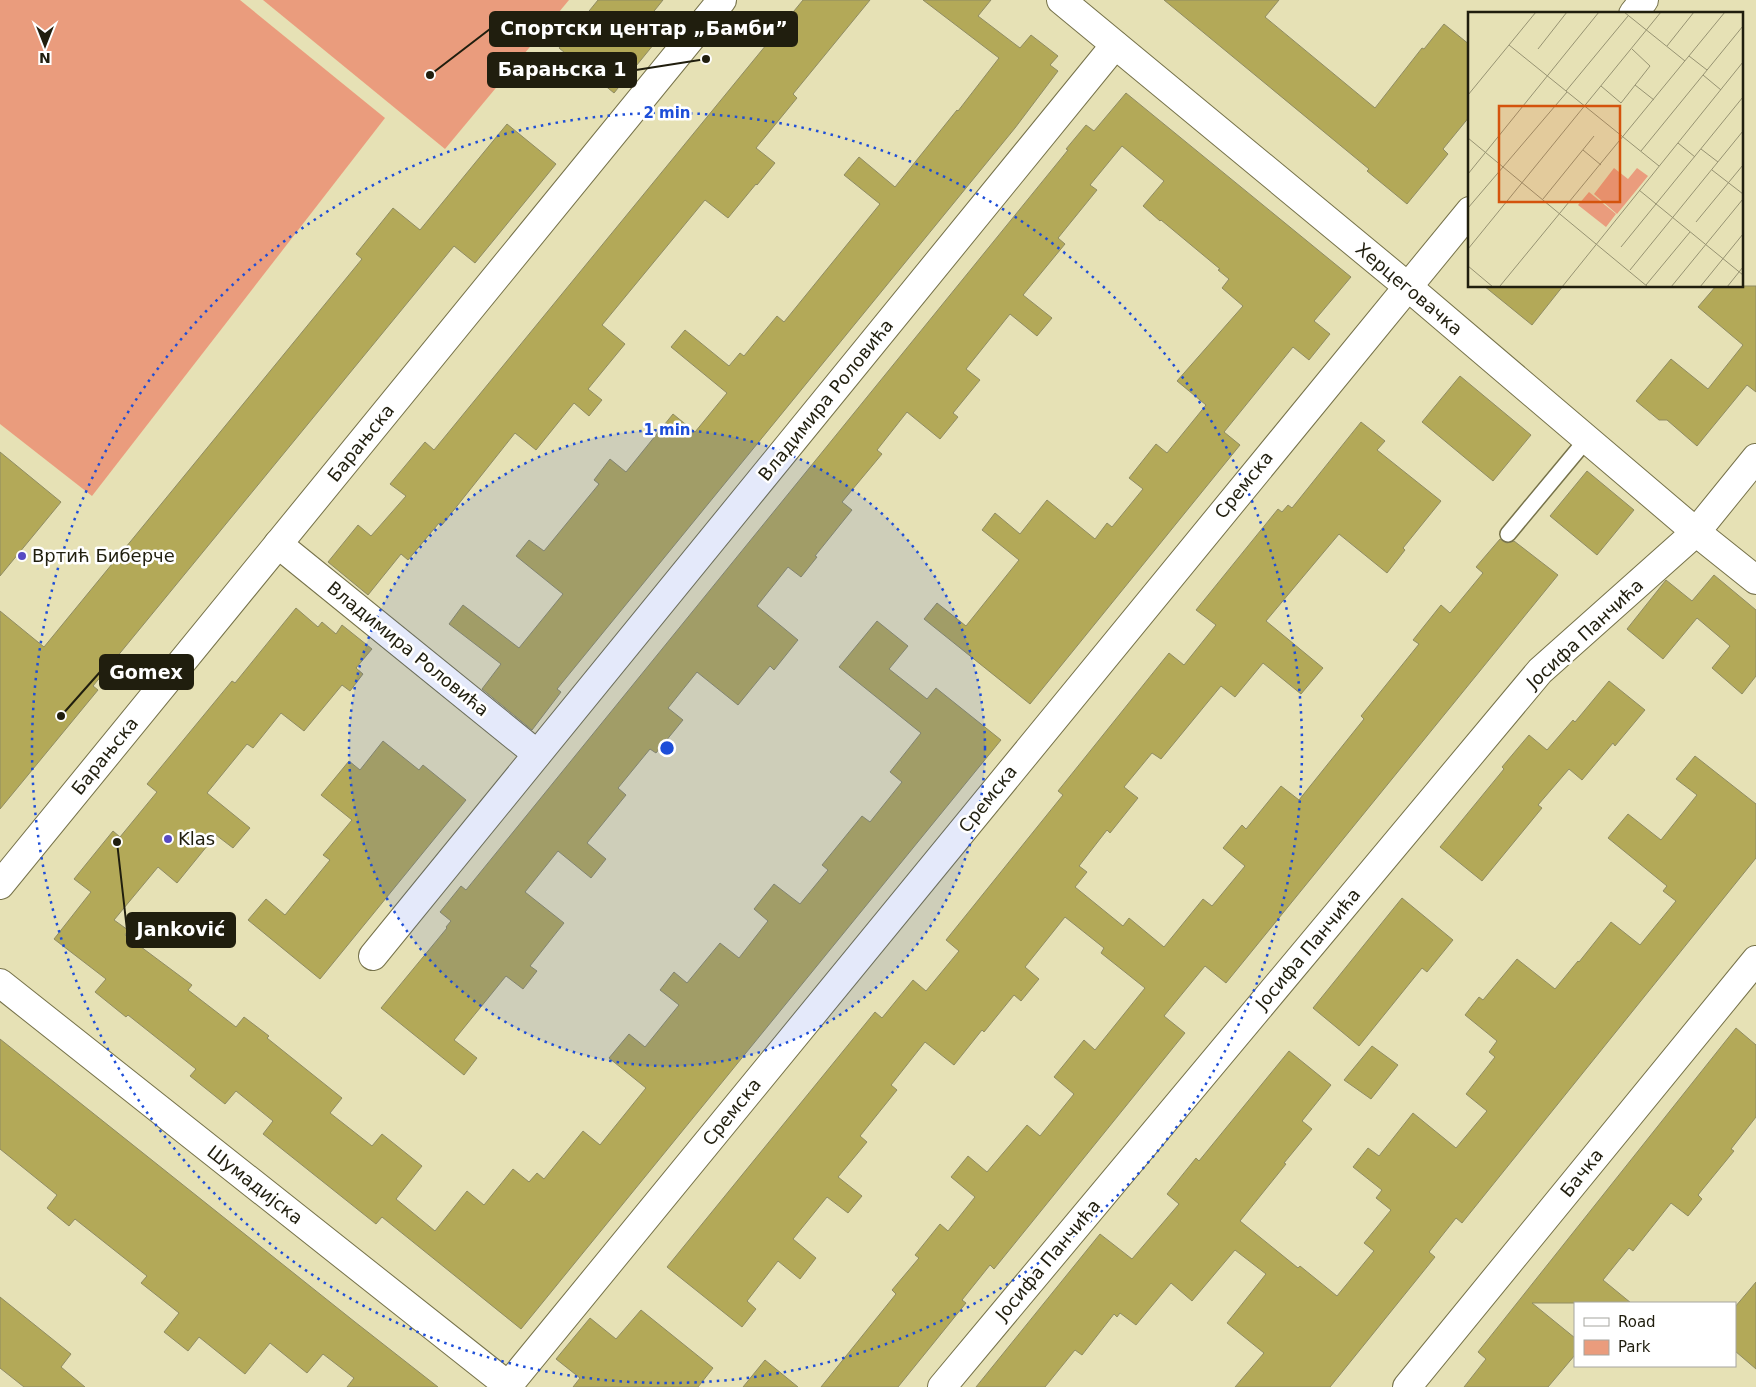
<svg xmlns="http://www.w3.org/2000/svg" width="1756" height="1387" font-family="'DejaVu Sans',sans-serif">
  <style>
    .green { fill: #ea9c7d }
    .building { fill: #b3a958; stroke: #908c63 }
    .lines { fill: none; stroke-linecap: round; stroke-linejoin: round }
    .lane-casing { stroke: #76724a; stroke-width: 18 }
    .street-casing { stroke: #76724a; stroke-width: 30 }
    .lane { stroke: #fff; stroke-width: 15 }
    .street { stroke: #fff; stroke-width: 28 }
    .ring { fill: none; stroke: #1d4ed8; stroke-width: 2.5; stroke-dasharray: 2.5 5 }
    .poi-dot { fill: #584bc3; stroke: #fff; stroke-width: 2 }
    .labels { text-anchor: middle; stroke-width: 5; stroke-linejoin: round; paint-order: stroke }
    .street-label { font-size: 18px; fill: #201e0e; stroke: #fff }
    .poi-label { font-size: 18px; fill: #201e0e; stroke: #fff; text-anchor: start }
    .inset-road { fill: none; stroke: #979372; stroke-width: 1 }
    .view { fill: #d4530c; fill-opacity: 0.15; stroke: #d4530c; stroke-width: 2.5 }
    .inset-edge { fill: none; stroke: #201e0e; stroke-width: 2.5 }
    .centre { fill: #1d4ed8; stroke: #fff; stroke-width: 2.5 }
    .ring-label { font-size: 15px; text-anchor: middle; font-weight: bold; fill: #1d4ed8; stroke: #fff; stroke-width: 5; stroke-linejoin: round; paint-order: stroke }
    .leader { fill: none; stroke: #201e0e; stroke-width: 2 }
    .callout-dot { fill: #201e0e; stroke: #fff; stroke-width: 2 }
    .callout { fill: #201e0e; stroke: #201e0e; stroke-width: 2 }
    .callout-label { font-size: 19px; text-anchor: middle; font-weight: bold; fill: #fff }
  </style>
  <rect width="100%" height="100%" fill="#e6e1b5"/>
  <!-- green -->
  <g class="green">
    <path d="M 0,0 L 240,0 L 385,118 L 92,496 L 0,424 Z"/>
    <path d="M 263,0 L 569,0 L 445,149 Z"/>
  </g>
  <!-- building -->
  <g class="building">
    <path d="M 598,0 L 663,0 L 638,31 L 654,44 L 614,93 L 559,48 Z"/>
    <path d="M 803,0 L 870,0 L 793,94 L 797,98 L 756,148 L 775,163 L 757,185 L 756,184 L 728,218 L 705,200 L 602,325 L 625,344 L 588,389 L 602,400 L 589,416 L 574,403 L 536,450 L 515,433 L 442,525 L 439,523 L 408,560 L 401,554 L 368,595 L 328,562 L 358,525 L 371,536 L 406,496 L 390,484 L 425,442 L 434,450 Z"/>
    <path d="M 923,0 L 991,0 L 978,16 L 1020,48 L 1031,35 L 1058,56 L 1050,65 L 1058,71 L 1015,128 L 557,689 L 561,692 L 532,730 L 482,689 L 501,664 L 449,624 L 463,605 L 519,648 L 563,594 L 516,556 L 529,540 L 544,551 L 599,484 L 594,480 L 610,459 L 626,472 L 673,414 L 695,432 L 727,393 L 671,347 L 685,330 L 729,366 L 740,353 L 744,356 L 777,316 L 784,322 L 880,204 L 844,175 L 859,157 L 895,187 L 957,110 L 958,111 L 999,58 Z"/>
    <path d="M 1164,0 L 1279,0 L 1265,17 L 1375,108 L 1422,48 L 1424,49 L 1444,24 L 1470,45 L 1470,116 L 1443,149 L 1448,154 L 1407,204 L 1367,171 L 1369,169 Z"/>
    <path d="M 1126,93 L 1351,277 L 1314,321 L 1330,334 L 1309,360 L 1293,347 L 1224,432 L 1240,445 L 1030,704 L 924,619 L 937,603 L 966,626 L 1019,560 L 982,530 L 995,513 L 1020,534 L 1047,500 L 1095,539 L 1107,523 L 1112,527 L 1143,489 L 1129,478 L 1156,444 L 1167,453 L 1206,405 L 1177,381 L 1243,306 L 1222,288 L 1229,279 L 1218,270 L 1220,269 L 1161,220 L 1160,221 L 1143,206 L 1164,181 L 1122,146 L 1090,185 L 1097,190 L 1058,238 L 1065,244 L 1023,295 L 1052,318 L 1037,336 L 1010,314 L 966,369 L 980,380 L 953,413 L 958,417 L 940,439 L 907,412 L 877,450 L 882,454 L 842,502 L 852,510 L 815,556 L 817,557 L 801,577 L 788,567 L 757,606 L 798,640 L 774,670 L 770,666 L 738,705 L 697,672 L 668,708 L 683,720 L 656,753 L 650,749 L 618,788 L 626,795 L 587,843 L 606,859 L 591,878 L 558,851 L 525,892 L 564,923 L 530,966 L 537,971 L 523,989 L 506,976 L 454,1040 L 477,1058 L 464,1075 L 381,1008 L 447,928 L 446,927 L 451,921 L 440,912 L 461,886 L 466,890 L 1068,150 L 1066,149 L 1086,125 L 1094,131 Z"/>
    <path d="M 507,124 L 556,164 L 475,263 L 454,246 L 93,686 L 98,690 L 0,809 L 0,611 L 44,647 L 362,259 L 356,254 L 393,208 L 420,230 Z"/>
    <path d="M 1484,286 L 1563,286 L 1532,325 Z"/>
    <path d="M 1716,286 L 1756,286 L 1756,392 L 1747,385 L 1697,446 L 1667,420 L 1659,420 L 1636,401 L 1671,359 L 1708,389 L 1743,345 L 1698,307 Z"/>
    <path d="M 1460,376 L 1531,435 L 1493,481 L 1422,422 Z"/>
    <path d="M 1361,422 L 1385,441 L 1377,450 L 1441,501 L 1403,548 L 1405,550 L 1387,573 L 1339,534 L 1266,621 L 1323,668 L 1301,694 L 1263,663 L 1235,697 L 1221,686 L 1161,759 L 1152,753 L 1124,787 L 1138,798 L 1110,833 L 1107,830 L 1079,866 L 1087,872 L 1075,887 L 1123,926 L 1129,918 L 1164,947 L 1203,899 L 1212,906 L 1245,866 L 1223,848 L 1242,825 L 1246,829 L 1281,786 L 1299,800 L 1364,719 L 1361,716 L 1419,644 L 1413,640 L 1441,605 L 1450,613 L 1483,573 L 1476,567 L 1500,539 L 1507,543 L 1514,541 L 1558,575 L 1226,983 L 1205,966 L 1164,1016 L 1185,1033 L 994,1269 L 990,1265 L 962,1300 L 966,1303 L 898,1387 L 821,1387 L 896,1294 L 892,1290 L 919,1258 L 915,1255 L 940,1224 L 948,1231 L 975,1197 L 951,1177 L 968,1156 L 987,1172 L 1027,1125 L 1040,1136 L 1074,1094 L 1054,1077 L 1084,1040 L 1095,1050 L 1145,988 L 1101,953 L 1104,948 L 1065,917 L 1025,967 L 1039,979 L 1021,1001 L 1014,995 L 984,1032 L 982,1030 L 954,1065 L 925,1042 L 891,1085 L 897,1090 L 860,1136 L 867,1142 L 838,1177 L 862,1196 L 848,1213 L 827,1197 L 793,1239 L 816,1258 L 800,1279 L 778,1261 L 747,1301 L 756,1309 L 742,1327 L 667,1267 L 875,1012 L 882,1018 L 913,980 L 926,991 L 959,951 L 946,940 L 1063,795 L 1058,791 L 1169,653 L 1184,665 L 1216,625 L 1196,610 L 1278,509 L 1282,512 L 1288,505 L 1292,508 Z"/>
    <path d="M 0,452 L 61,502 L 0,576 Z"/>
    <path d="M 1587,471 L 1634,510 L 1597,555 L 1550,516 Z"/>
    <path d="M 1714,575 L 1756,610 L 1756,676 L 1742,694 L 1712,668 L 1730,646 L 1697,618 L 1663,659 L 1627,629 L 1666,580 L 1692,601 Z"/>
    <path d="M 296,608 L 318,627 L 322,622 L 336,634 L 342,625 L 372,649 L 356,668 L 363,674 L 350,691 L 342,685 L 304,731 L 281,713 L 253,748 L 247,744 L 207,793 L 250,828 L 233,848 L 216,835 L 177,883 L 158,867 L 114,920 L 128,930 L 125,935 L 192,985 L 188,990 L 236,1027 L 244,1017 L 269,1036 L 267,1038 L 342,1098 L 330,1113 L 372,1146 L 382,1134 L 422,1166 L 396,1199 L 435,1231 L 467,1191 L 484,1205 L 513,1169 L 529,1182 L 537,1173 L 544,1179 L 583,1131 L 600,1145 L 646,1088 L 609,1058 L 629,1034 L 645,1047 L 679,1005 L 660,990 L 674,972 L 687,983 L 720,943 L 739,958 L 768,921 L 754,909 L 774,884 L 800,904 L 828,870 L 822,865 L 862,816 L 870,822 L 902,782 L 890,772 L 921,733 L 839,667 L 877,621 L 908,646 L 889,669 L 927,699 L 936,688 L 1001,740 L 521,1329 L 382,1217 L 376,1224 L 263,1134 L 273,1121 L 236,1091 L 225,1104 L 190,1076 L 196,1069 L 128,1015 L 126,1017 L 95,992 L 106,979 L 54,939 L 91,892 L 74,879 L 113,831 L 120,837 L 157,792 L 147,784 L 232,681 L 235,683 Z"/>
    <path d="M 1609,681 L 1645,710 L 1615,746 L 1613,743 L 1582,780 L 1569,769 L 1538,805 L 1542,808 L 1482,881 L 1440,847 L 1504,769 L 1502,767 L 1529,735 L 1547,750 L 1573,720 L 1575,722 Z"/>
    <path d="M 383,741 L 419,770 L 423,765 L 466,800 L 320,979 L 248,920 L 266,899 L 285,915 L 330,860 L 323,855 L 352,820 L 321,795 L 349,761 L 360,770 Z"/>
    <path d="M 1695,756 L 1756,804 L 1756,858 L 1462,1223 L 1456,1218 L 1429,1252 L 1435,1257 L 1330,1387 L 1235,1387 L 1264,1353 L 1227,1323 L 1266,1274 L 1235,1250 L 1192,1301 L 1171,1283 L 1136,1325 L 1120,1313 L 1117,1317 L 1114,1314 L 1082,1355 L 1075,1350 L 1045,1387 L 976,1387 L 1100,1234 L 1132,1259 L 1179,1204 L 1167,1194 L 1196,1158 L 1199,1161 L 1289,1051 L 1331,1085 L 1302,1121 L 1312,1129 L 1284,1163 L 1286,1164 L 1240,1221 L 1298,1268 L 1300,1266 L 1337,1296 L 1374,1251 L 1364,1243 L 1391,1210 L 1376,1198 L 1382,1190 L 1353,1167 L 1368,1148 L 1379,1156 L 1413,1113 L 1456,1148 L 1487,1111 L 1466,1094 L 1495,1057 L 1489,1052 L 1497,1041 L 1465,1015 L 1479,997 L 1483,1000 L 1517,959 L 1555,989 L 1578,961 L 1579,962 L 1611,922 L 1640,945 L 1676,901 L 1663,891 L 1667,886 L 1608,838 L 1628,814 L 1661,840 L 1697,795 L 1676,779 Z"/>
    <path d="M 1402,898 L 1453,940 L 1427,972 L 1422,968 L 1359,1046 L 1313,1008 Z"/>
    <path d="M 1736,1028 L 1756,1045 L 1756,1117 L 1731,1149 L 1734,1151 L 1698,1195 L 1702,1199 L 1688,1216 L 1671,1203 L 1633,1251 L 1629,1248 L 1603,1280 L 1631,1303 L 1532,1303 L 1575,1338 L 1575,1355 L 1548,1387 L 1464,1387 L 1486,1359 L 1478,1352 Z"/>
    <path d="M 0,1039 L 355,1322 L 438,1387 L 347,1387 L 354,1378 L 323,1354 L 307,1373 L 270,1343 L 245,1374 L 199,1337 L 188,1351 L 164,1332 L 179,1313 L 141,1283 L 147,1276 L 75,1219 L 69,1226 L 47,1208 L 57,1195 L 0,1149 Z"/>
    <path d="M 1372,1046 L 1398,1065 L 1371,1099 L 1344,1080 Z"/>
    <path d="M 1756,1282 L 1756,1369 L 1735,1351 L 1735,1307 Z"/>
    <path d="M 0,1297 L 71,1354 L 61,1367 L 85,1387 L 24,1387 L 0,1368 Z"/>
    <path d="M 641,1310 L 713,1368 L 698,1387 L 573,1387 L 580,1378 L 556,1359 L 590,1318 L 616,1339 Z"/>
    <path d="M 765,1360 L 798,1387 L 743,1387 Z"/>
  </g>
  <g class="lines">
    <defs>
      <path id="lane" d="M 1508,534 L 1587,439"/>
      <g id="street">
        <path d="M 1061,0 L 1407,286 L 1696,532 L 1756,580"/>
        <path d="M 1633,14 L 1644,0"/>
        <path d="M 278,544 L 537,754"/>
        <path d="M 0,885 L 722,0"/>
        <path d="M 373,956 L 1115,45"/>
        <path d="M 0,983 L 510,1387"/>
        <path d="M 507,1387 L 1470,211"/>
        <path d="M 942,1387 L 1540,671 L 1696,532 L 1756,458"/>
        <path d="M 1407,1387 L 1756,960"/>
      </g>
    </defs>
    <!-- lane casing -->
    <use href="#lane" class="lane-casing"/>
    <!-- street casing -->
    <use href="#street" class="street-casing"/>
    <!-- lane -->
    <use href="#lane" class="lane"/>
    <!-- street -->
    <use href="#street" class="street"/>
  </g>
  <!-- distance rings -->
  <circle cx="667" cy="748" r="318" fill="#1d4ed8" fill-opacity=".12"/>
  <g class="ring">
    <circle cx="667" cy="748" r="318"/>
    <circle cx="667" cy="748" r="635"/>
  </g>
  <!-- markers -->
  <g class="poi-dot">
    <circle cx="22" cy="556" r="5"/>
    <circle cx="168" cy="839" r="5"/>
  </g>
  <g class="labels">
    <!-- street labels -->
    <g class="street-label">
      <text transform="translate(1409 289) rotate(40)" y="6">Херцеговачка</text>
      <text transform="translate(826 400) rotate(-51)" y="6">Владимира Роловића</text>
      <text transform="translate(361 443) rotate(-51)" y="6">Барањска</text>
      <text transform="translate(1244 485) rotate(-51)" y="6">Сремска</text>
      <text transform="translate(1585 634) rotate(-43)" y="6">Јосифа Панчића</text>
      <text transform="translate(408 649) rotate(39)" y="6">Владимира Роловића</text>
      <text transform="translate(105 756) rotate(-51)" y="6">Барањска</text>
      <text transform="translate(988 799) rotate(-51)" y="6">Сремска</text>
      <text transform="translate(1308 949) rotate(-50)" y="6">Јосифа Панчића</text>
      <text transform="translate(732 1112) rotate(-51)" y="6">Сремска</text>
      <text transform="translate(1582 1173) rotate(-51)" y="6">Бачка</text>
      <text transform="translate(255 1185) rotate(38)" y="6">Шумадијска</text>
      <text transform="translate(1048 1260) rotate(-50)" y="6">Јосифа Панчића</text>
    </g>
    <!-- poi labels -->
    <g class="poi-label">
      <text x="32" y="562">Вртић Биберче</text>
      <text x="178" y="845">Klas</text>
    </g>
  </g>
  <!-- overview -->
  <g transform="translate(1468 12)">
    <rect width="275" height="275" fill="#e6e1b5"/>
    <path d="M 146,156 L 160,167 L 169,156 L 180,164 L 149,202 L 126,182 ZM 121,180 L 148,202 L 138,215 L 110,193 Z" fill="#ea9c7d"/>
    <path class="inset-road" d="M 156,0 L 217,49M 41,33 L 191,154M 199,34 L 226,0M 70,37 L 99,0M 221,44 L 239,58M 235,63 L 253,78M 167,73 L 186,88M 133,74 L 153,91 L 182,54 L 164,37M 98,79 L 160,4M 0,83 L 68,0M 0,126 L 180,275M 210,131 L 227,145M 233,137 L 250,150M 115,138 L 133,153M 173,139 L 275,14M 244,158 L 275,182M 0,162 L 131,0M 171,178 L 275,263M 75,187 L 126,124M 0,196 L 99,80M 228,210 L 275,153M 153,235 L 275,85M 0,237 L 193,0M 0,254 L 25,275M 162,258 L 275,119M 178,273 L 222,220M 32,274 L 257,0M 94,275 L 275,50M 203,275 L 275,187M 232,275 L 275,222M 259,275 L 275,255"/>
    <path class="view" d="M 31,94 L 152,94 L 152,190 L 31,190 Z"/>
    <rect width="275" height="275" class="inset-edge"/>
  </g>
  <circle cx="667" cy="748" r="8" class="centre"/>
  <g class="ring-label">
    <text x="667" y="118">2 min</text>
    <text x="667" y="435">1 min</text>
  </g>
  <!-- callouts -->
  <path class="leader" d="M430 75L490 29M706 59L636 70M61 716L100 672M117 842L127 930"/>
  <g class="callout-dot">
    <circle cx="430" cy="75" r="5"/>
    <circle cx="706" cy="59" r="5"/>
    <circle cx="61" cy="716" r="5"/>
    <circle cx="117" cy="842" r="5"/>
  </g>
  <g class="callout">
    <rect x="490" y="12" width="307" height="34" rx="5"/>
    <rect x="488" y="53" width="148" height="34" rx="5"/>
    <rect x="100" y="655" width="93" height="34" rx="5"/>
    <rect x="127" y="913" width="108" height="34" rx="5"/>
  </g>
  <g class="callout-label">
    <text x="644" y="35">Спортски центар „Бамби”</text>
    <text x="562" y="76">Барањска 1</text>
    <text x="146" y="679">Gomex</text>
    <text x="181" y="936">Janković</text>
  </g>
  <!-- legend -->
  <rect x="1574" y="1302" width="162" height="65" fill="#ffffff" stroke="#a6a59f"/>
  <rect x="1584" y="1318" width="25" height="8" fill="#ffffff" stroke="#a6a59f"/>
  <text x="1618" y="1327" font-size="15" fill="#201e0e">Road</text>
  <rect x="1584" y="1340" width="25" height="15" fill="#ea9c7d" stroke="#a6a59f"/>
  <text x="1618" y="1352" font-size="15" fill="#201e0e">Park</text>
  <!-- north arrow -->
  <g transform="translate(45 45) rotate(180)" stroke="#ffffff" stroke-width="4" paint-order="stroke">
  <path d="M0-4L9 19L0 12L-9 19Z" fill="#201e0e"/>
  <text y="-8" font-size="14" font-weight="bold" text-anchor="middle" fill="#201e0e">N</text>
  </g>
</svg>
